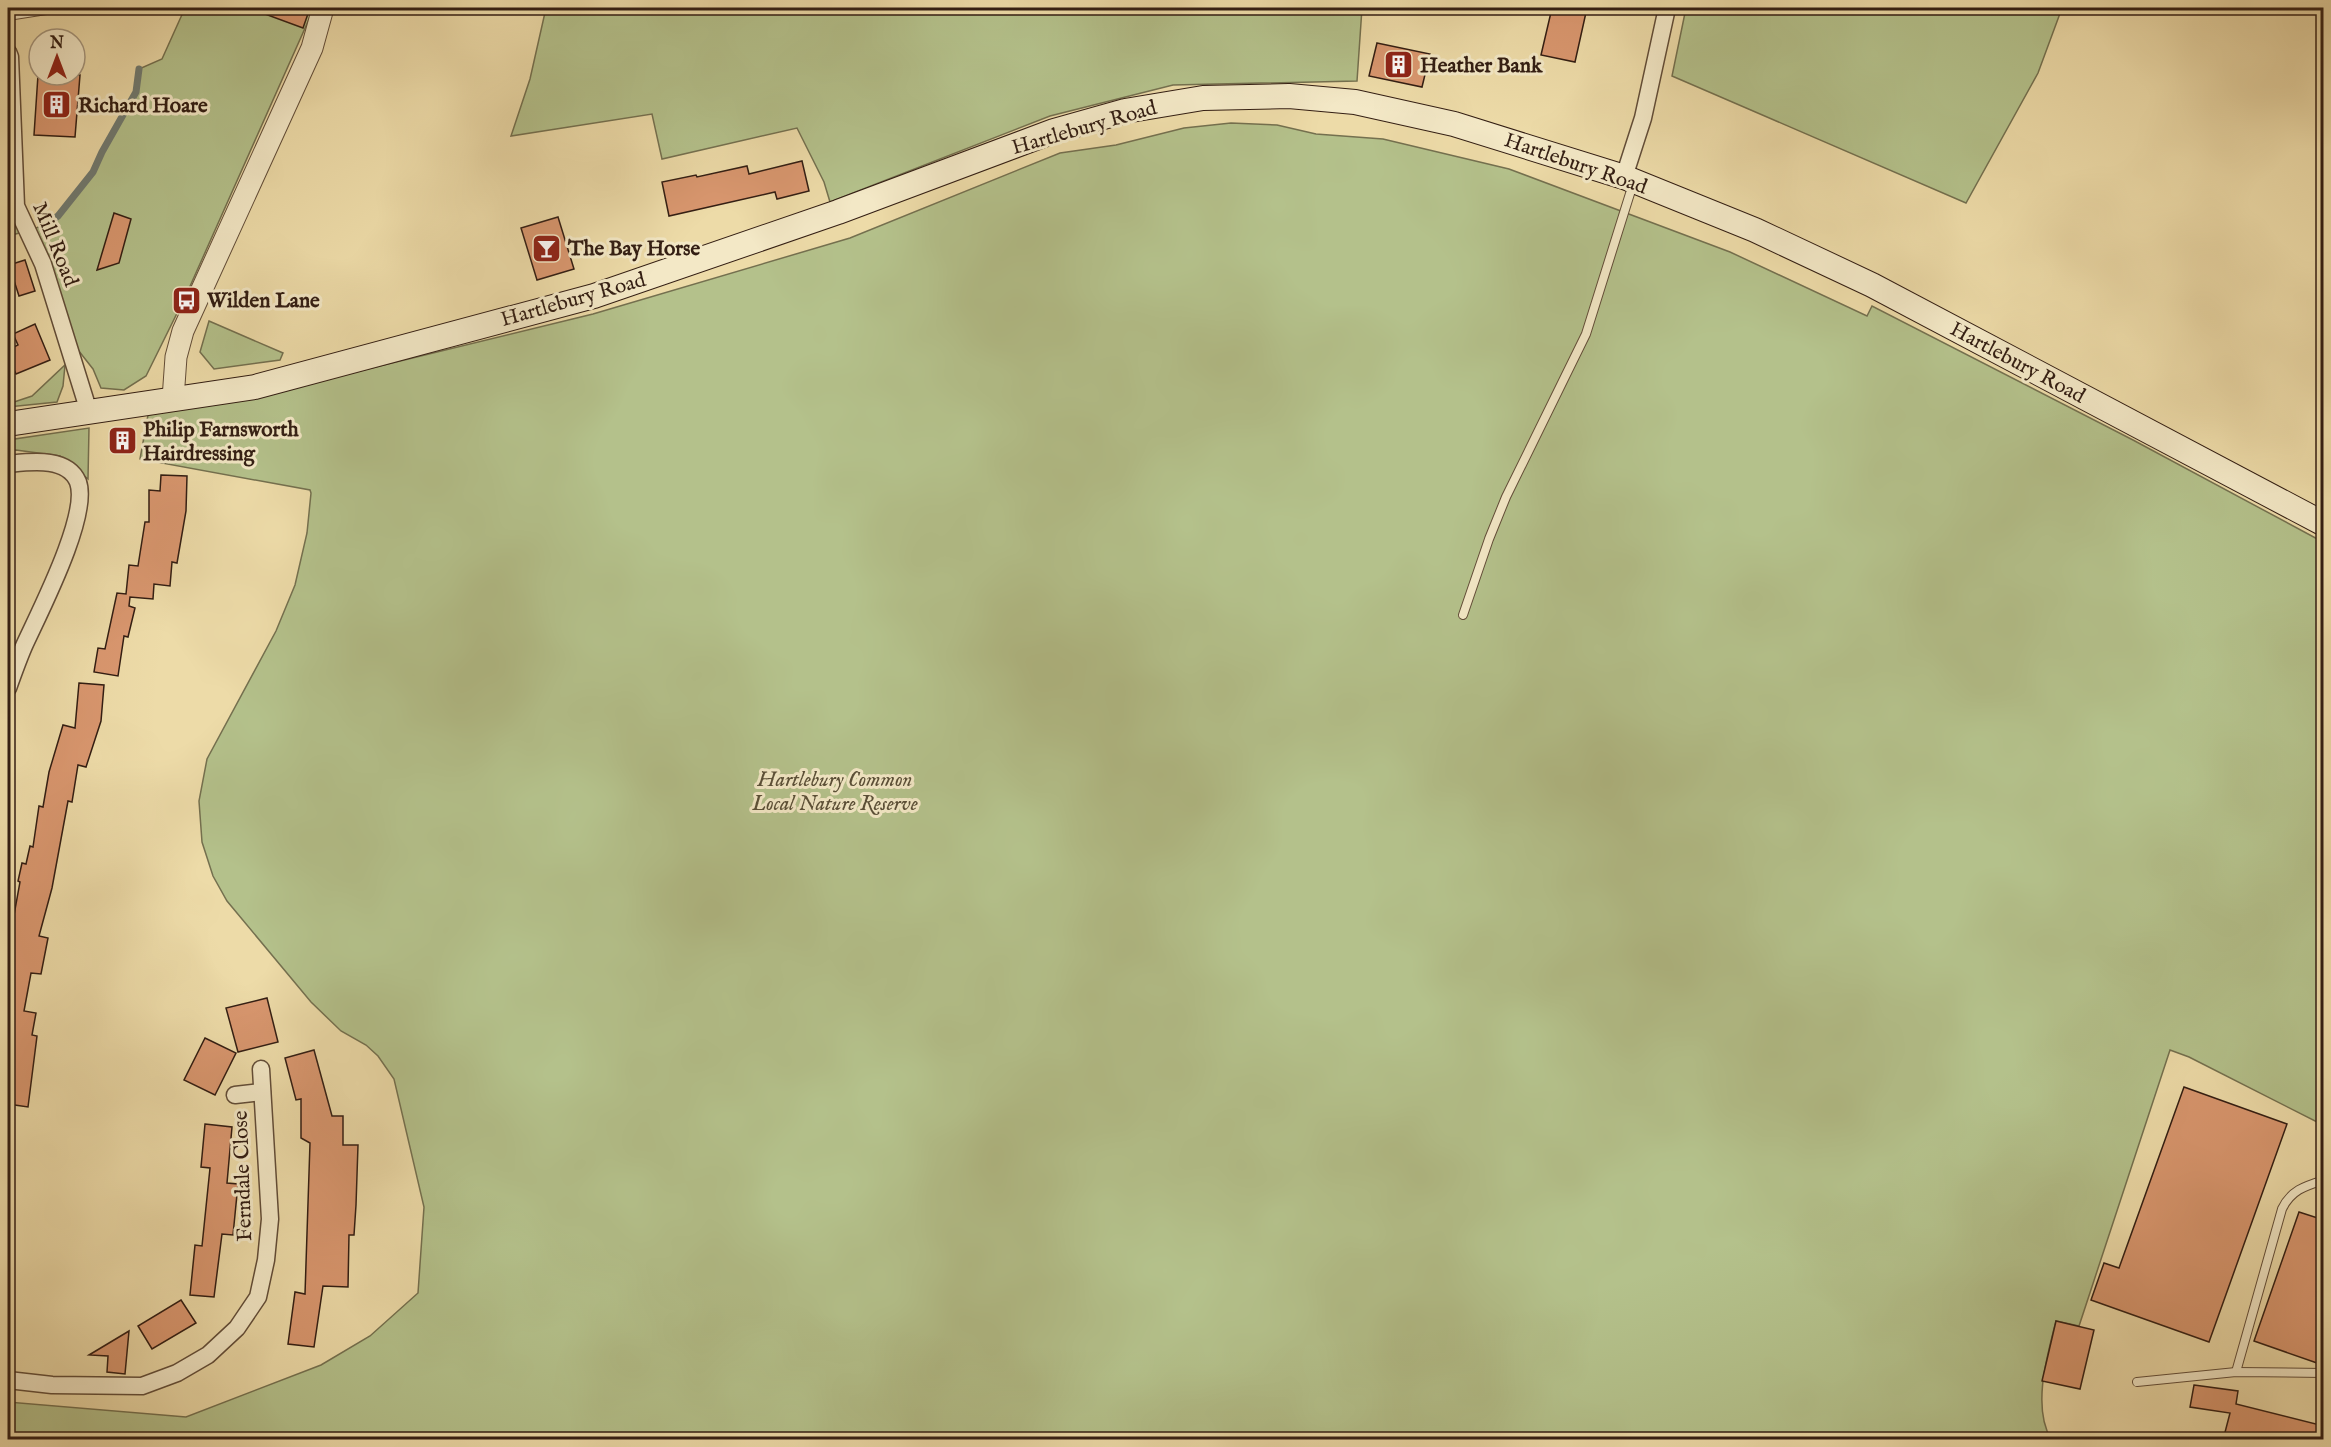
<svg xmlns="http://www.w3.org/2000/svg" width="2331" height="1447" font-family="'IM FELL English',serif">
  <style>
    .green { fill: #b4c18b; stroke: #74704f; stroke-width: 1.5 }
    .lines { fill: none; stroke-linecap: round; stroke-linejoin: round }
    .stream { stroke: #717b72; stroke-width: 7 }
    .building { fill: #d9976f; stroke: #331e13; stroke-width: 1.5 }
    .service-casing { stroke: #624d38; stroke-width: 10 }
    .minor-casing { stroke: #624d38; stroke-width: 19 }
    .tertiary-casing { stroke: #624d38; stroke-width: 23 }
    .secondary-casing { stroke: #331e13; stroke-width: 26 }
    .service { stroke: #f3e8c6; stroke-width: 8 }
    .minor { stroke: #f3e8c6; stroke-width: 16 }
    .tertiary { stroke: #f3e8c6; stroke-width: 21 }
    .secondary { stroke: #f3e8c6; stroke-width: 24 }
    .labels { text-anchor: middle; stroke-width: 6; stroke-linejoin: round; paint-order: stroke }
    .poi-label { font-size: 21px; font-weight: bold; fill: #331e13; stroke: #f3e8c6; text-anchor: start }
    .street-label { font-size: 21px; fill: #331e13; stroke: #f3e8c6 }
    .park-label { font-size: 21px; font-style: italic; fill: #5a4f37; stroke: #f3e8c6 }
  </style>
  <rect width="100%" height="100%" fill="#eddba8"/>
  <filter id="stains"><feTurbulence type="fractalNoise" baseFrequency=".00333" numOctaves="4"/><feColorMatrix values="0 0 0 0 .2 0 0 0 0 .09 0 0 0 0 .02 0 0 0 .5 -.17"/></filter>
  <radialGradient id="worn" r=".72"><stop offset=".6" stop-color="#630" stop-opacity="0"/><stop offset="1" stop-color="#630" stop-opacity=".3"/></radialGradient>
  <!-- green -->
  <g class="green">
    <path d="M 185,8 L 314,8 L 187,293 L 146,376 L 124,390 L 101,388 L 93,369 L 67,336 L 27,231 L 8,236 L 8,52 L 14,192 L 27,231 C 75,219 95,163 117,124 C 123,114 133,103 136,92 C 138,85 138,76 139,69 L 162,59 Z"/>
    <path d="M 546,8 L 1362,8 L 1357,81 L 1173,85 L 1050,116 L 830,202 L 824,182 L 797,128 L 662,159 L 652,114 L 511,136 L 530,79 Z"/>
    <path d="M 1686,8 L 2062,8 L 2038,73 L 1966,203 L 1672,76 Z"/>
    <path d="M 1231,123 L 1277,125 L 1316,134 L 1383,139 L 1509,169 L 1730,252 L 1867,316 L 1872,306 L 2133,440 L 2323,542 L 2323,1125 L 2189,1057 L 2170,1050 L 2079,1326 L 2056,1321 C 2047,1356 2032,1407 2051,1439 L 8,1440 L 8,1402 L 186,1417 L 321,1365 L 370,1336 L 418,1293 L 424,1207 L 394,1079 L 378,1056 L 366,1045 L 341,1031 L 311,1002 L 227,901 L 213,876 L 202,842 L 199,801 L 207,759 L 276,631 L 295,585 L 307,533 L 311,493 L 310,490 L 140,459 L 148,415 L 237,399 L 310,383 L 593,314 L 850,238 L 1060,153 L 1116,145 L 1184,128 Z"/>
    <path d="M 209,321 L 283,353 L 280,360 L 214,369 L 200,352 Z"/>
    <path d="M 65,365 L 63,386 L 57,402 L 8,407 L 8,404 L 32,396 Z"/>
    <path d="M 89,428 L 88,479 L 60,456 L 16,450 L 8,451 L 8,440 Z"/>
  </g>
  <g class="lines">
    <!-- stream -->
    <path class="stream" d="M 42,227 L 58,216 L 93,172 L 102,152 L 136,92 L 139,69"/>
  </g>
  <!-- building -->
  <g class="building">
    <path d="M 255,8 L 310,8 L 303,28 L 254,10 Z"/>
    <path d="M 1552,8 L 1587,8 L 1575,62 L 1541,55 Z"/>
    <path d="M 1377,43 L 1430,54 L 1422,87 L 1369,76 Z"/>
    <path d="M 38,75 L 80,75 L 75,137 L 34,135 Z"/>
    <path d="M 802,161 L 809,191 L 777,199 L 775,192 L 669,216 L 662,182 L 696,175 L 697,177 L 747,166 L 749,174 Z"/>
    <path d="M 114,213 L 131,219 L 119,263 L 97,270 Z"/>
    <path d="M 558,217 L 574,269 L 537,280 L 521,228 Z"/>
    <path d="M 25,260 L 35,291 L 19,296 L 9,265 Z"/>
    <path d="M 35,324 L 50,360 L 16,374 L 8,355 L 8,350 L 18,345 L 13,334 Z"/>
    <path d="M 132,429 L 135,449 L 113,453 L 110,433 Z"/>
    <path d="M 161,475 L 187,476 L 186,511 L 177,563 L 172,562 L 170,586 L 154,584 L 153,599 L 130,597 L 129,606 L 135,608 L 128,637 L 124,636 L 118,676 L 94,672 L 98,648 L 105,649 L 117,593 L 126,594 L 129,565 L 138,566 L 145,522 L 149,522 L 149,490 L 160,491 Z"/>
    <path d="M 79,683 L 104,685 L 101,721 L 86,767 L 78,765 L 72,802 L 68,801 L 52,888 L 39,936 L 48,938 L 41,974 L 31,973 L 24,1011 L 36,1013 L 32,1035 L 37,1036 L 28,1107 L 8,1104 L 9,1053 L 8,1053 L 8,948 L 20,882 L 18,881 L 22,863 L 26,864 L 30,846 L 33,847 L 39,806 L 43,807 L 49,772 L 63,725 L 75,728 Z"/>
    <path d="M 267,998 L 278,1042 L 238,1052 L 226,1008 Z"/>
    <path d="M 205,1038 L 236,1053 L 215,1095 L 184,1080 Z"/>
    <path d="M 314,1050 L 332,1116 L 343,1116 L 343,1145 L 358,1145 L 356,1205 L 354,1235 L 349,1235 L 348,1287 L 323,1286 L 314,1347 L 288,1344 L 295,1292 L 305,1294 L 310,1143 L 301,1138 L 301,1099 L 296,1100 L 285,1058 Z"/>
    <path d="M 2184,1087 L 2287,1124 L 2209,1342 L 2091,1300 L 2104,1263 L 2119,1268 Z"/>
    <path d="M 205,1124 L 232,1127 L 227,1183 L 238,1184 L 233,1235 L 222,1234 L 214,1297 L 190,1295 L 195,1245 L 202,1246 L 210,1168 L 201,1167 Z"/>
    <path d="M 2299,1212 L 2324,1220 L 2324,1343 L 2317,1363 L 2254,1341 Z"/>
    <path d="M 181,1300 L 196,1323 L 152,1349 L 138,1326 Z"/>
    <path d="M 2056,1321 L 2094,1330 L 2080,1389 L 2042,1381 Z"/>
    <path d="M 129,1331 L 125,1374 L 107,1372 L 108,1356 L 89,1355 Z"/>
    <path d="M 2194,1385 L 2238,1391 L 2236,1404 L 2324,1426 L 2324,1440 L 2223,1440 L 2230,1413 L 2190,1407 Z"/>
  </g>
  <g class="lines">
    <defs>
      <g id="service">
        <path d="M 8,16 L 59,8"/>
        <path d="M 1463,615 L 1489,539 L 1506,497 L 1586,334 L 1633,184"/>
        <path d="M 2236,1372 L 2282,1209 C 2291,1190 2305,1186 2324,1180"/>
        <path d="M 2137,1382 L 2236,1372 L 2324,1373"/>
      </g>
      <g id="minor">
        <path d="M 8,52 L 10,57 L 16,206 L 43,264 L 89,412"/>
        <path d="M 1624,177 L 1643,118 L 1667,8"/>
        <path d="M 8,464 C 29,462 67,456 78,482 C 90,515 39,613 24,646 C 18,660 13,674 8,688"/>
        <path d="M 235,1095 L 262,1092"/>
        <path d="M 8,1380 L 52,1385 L 142,1386 L 177,1373 L 208,1355 L 237,1328 L 258,1297 L 266,1260 L 270,1219 L 261,1069"/>
      </g>
      <path id="tertiary" d="M 173,399 L 176,357 L 183,331 L 312,48 L 323,8"/>
      <path id="secondary" d="M 8,424 L 255,387 L 594,296 L 838,212 L 1054,131 L 1125,111 L 1203,98 L 1289,96 L 1355,102 L 1454,124 L 1624,177 L 1755,230 L 1872,285 L 2324,524"/>
    </defs>
    <!-- service casing -->
    <use href="#service" class="service-casing"/>
    <!-- minor casing -->
    <use href="#minor" class="minor-casing"/>
    <!-- tertiary casing -->
    <use href="#tertiary" class="tertiary-casing"/>
    <!-- secondary casing -->
    <use href="#secondary" class="secondary-casing"/>
    <!-- service -->
    <use href="#service" class="service"/>
    <!-- minor -->
    <use href="#minor" class="minor"/>
    <!-- tertiary -->
    <use href="#tertiary" class="tertiary"/>
    <!-- secondary -->
    <use href="#secondary" class="secondary"/>
  </g>
  <!-- icons -->
  <defs>
    <symbol id="building-square" viewBox="-11 -11 22 22"><rect x="-9" y="-9" width="18" height="18" rx="4" fill="#8f2418" stroke="#f3e8c6"/><path d="M-4-6H4V6H1V3H-1V6H-4ZM-2.5-4.3h1.7v1.8h-1.7ZM.8-4.3h1.7v1.8H.8ZM-2.5-1h1.7V.8h-1.7ZM.8-1h1.7V.8H.8Z" fill="#fff"/></symbol>
    <symbol id="bar-square" viewBox="-11 -11 22 22"><rect x="-9" y="-9" width="18" height="18" rx="4" fill="#8f2418" stroke="#f3e8c6"/><path d="M-6-5H6L.8 .8V4.5H3.5V6h-7V4.5H-.8V.8Z" fill="#fff"/></symbol>
    <symbol id="bus-square" viewBox="-11 -11 22 22"><rect x="-9" y="-9" width="18" height="18" rx="4" fill="#8f2418" stroke="#f3e8c6"/><path d="M-5-6H5V4H4V6H2V4H-2V6H-4V4H-5ZM-3.5-4V0h7V-4ZM-3.5 1.2v1.5H-2V1.2ZM2 1.2v1.5H3.5V1.2Z" fill="#fff"/></symbol>
  </defs>
  <g fill-rule="evenodd">
    <use href="#building-square" x="1382" y="48" width="33" height="33"/>
    <use href="#building-square" x="40" y="88" width="33" height="33"/>
    <use href="#bar-square" x="530" y="232" width="33" height="33"/>
    <use href="#bus-square" x="170" y="284" width="33" height="33"/>
    <use href="#building-square" x="106" y="424" width="33" height="33"/>
  </g>
  <g class="labels">
    <!-- poi labels -->
    <g class="poi-label">
      <text x="1420" y="72">Heather Bank</text>
      <text x="78" y="112">Richard Hoare</text>
      <text x="568" y="255">The Bay Horse</text>
      <text x="207" y="307">Wilden Lane</text>
      <text x="143" y="436">Philip Farnsworth<tspan x="143" dy="24">Hairdressing</tspan></text>
    </g>
    <!-- street labels -->
    <g class="street-label">
      <text transform="translate(1084 127) rotate(-16)" y="7">Hartlebury Road</text>
      <text transform="translate(1576 163) rotate(19)" y="7">Hartlebury Road</text>
      <text transform="translate(56 244) rotate(68)" y="7">Mill Road</text>
      <text transform="translate(573 299) rotate(-16)" y="7">Hartlebury Road</text>
      <text transform="translate(2018 362) rotate(28)" y="7">Hartlebury Road</text>
      <text transform="translate(242 1176) rotate(-92)" y="7">Ferndale Close</text>
    </g>
    <!-- park labels -->
    <g class="park-label">
      <text x="835" y="786">Hartlebury Common<tspan x="835" dy="24">Local Nature Reserve</tspan></text>
    </g>
  </g>
  <!-- margin -->
  <rect width="2331" height="1447" fill="none" stroke="#eddba8" stroke-width="30"/>
  <rect x="9" y="9" width="2313" height="1429" fill="none" stroke="#331e13" stroke-width="3"/>
  <rect x="15" y="15" width="2301" height="1417" fill="none" stroke="#331e13" stroke-width="1.5"/>
  <!-- north arrow -->
  <g transform="translate(57 57)"><circle r="28" fill="#f3e8c6" stroke="#a6977e" stroke-width="1.5"/>
  <path d="M0-4.5L10 22L0 15L-10 22Z" fill="#8f2418"/>
  <text y="-9" font-size="16" font-weight="bold" text-anchor="middle" fill="#331e13">N</text>
  </g>
  <rect width="100%" height="100%" filter="url(#stains)"/>
  <rect width="100%" height="100%" fill="url(#worn)"/>
</svg>
